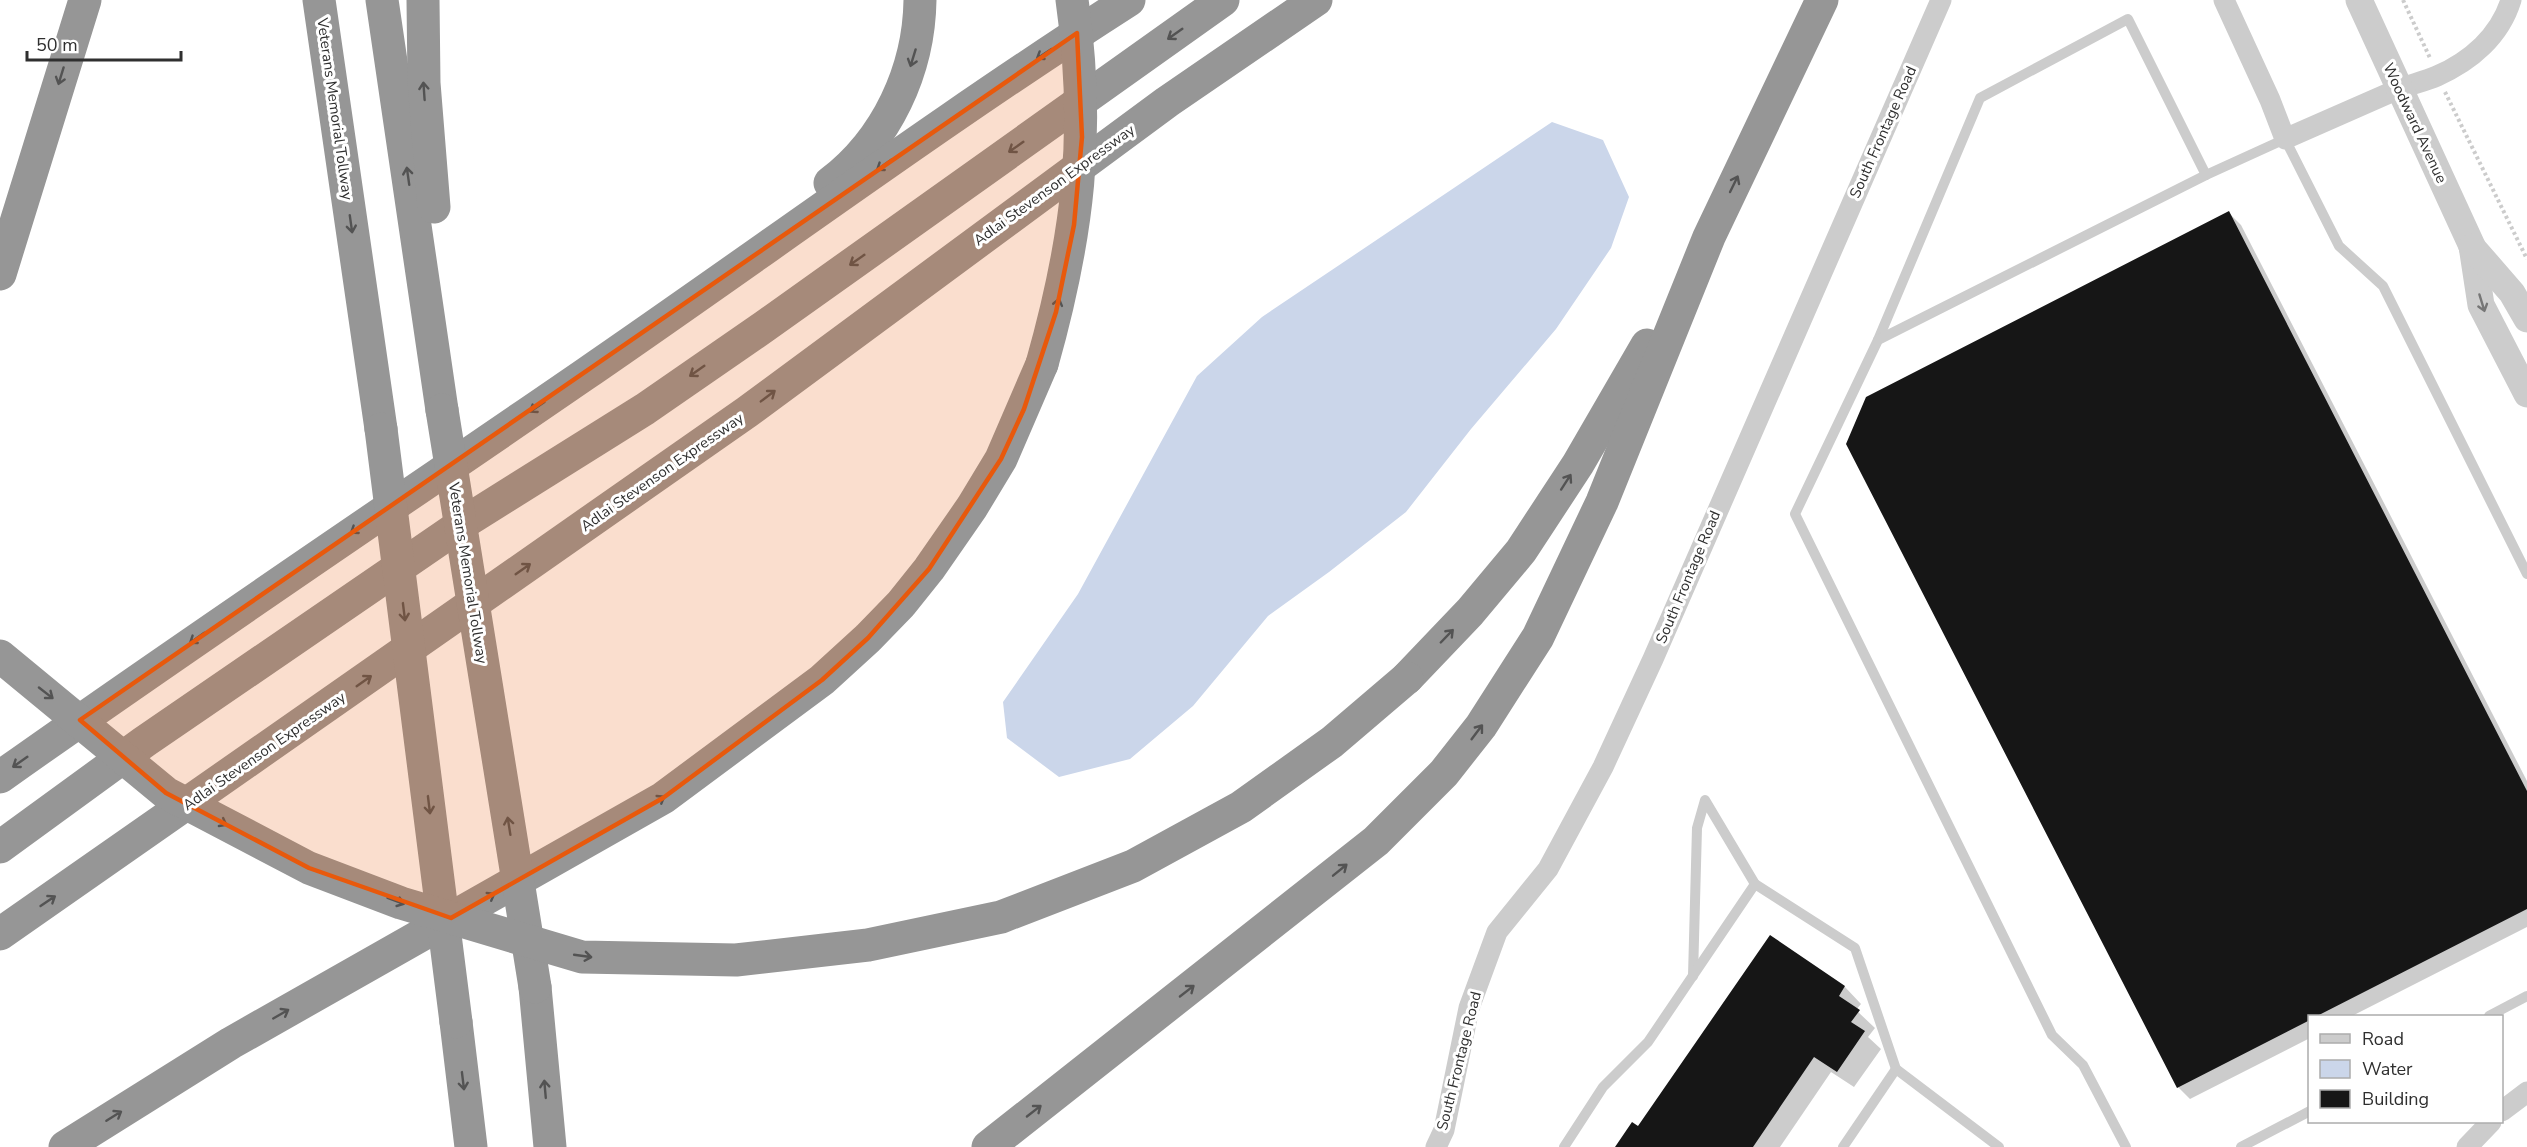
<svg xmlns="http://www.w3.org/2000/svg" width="2527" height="1147" font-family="'Nunito Sans',sans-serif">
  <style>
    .water { fill: #cbd6ea }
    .shadow { fill: #0003 }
    .building { fill: #161616 }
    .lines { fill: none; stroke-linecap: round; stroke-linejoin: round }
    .path { stroke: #ccc; stroke-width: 4; stroke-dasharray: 3 3; stroke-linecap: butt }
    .service { stroke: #ccc; stroke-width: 10 }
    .minor { stroke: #ccc; stroke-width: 21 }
    .tertiary { stroke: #ccc; stroke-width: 27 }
    .motorway { stroke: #969696; stroke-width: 33 }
    .motorway-bridge { stroke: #969696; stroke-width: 33 }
    .oneway { stroke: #535353 }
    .oneway2 { stroke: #767676 }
    .marked { fill: #e8590c; fill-opacity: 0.2; stroke: #e8590c; stroke-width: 4.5; stroke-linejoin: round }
    .labels { text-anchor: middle; stroke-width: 6; stroke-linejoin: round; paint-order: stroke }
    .street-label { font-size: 15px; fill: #2f2f2f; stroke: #fff }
  </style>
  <rect width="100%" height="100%" fill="#fff"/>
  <!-- water -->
  <path class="water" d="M 1552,122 L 1603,140 L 1629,197 L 1611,248 L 1556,329 L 1471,429 L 1406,512 L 1329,572 L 1268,616 L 1193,706 L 1130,759 L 1059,777 L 1007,738 L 1003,702 L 1078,594 L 1197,376 L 1262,317 Z"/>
  <!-- shadow -->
  <g class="shadow">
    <path d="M 2229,213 L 2241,225 L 2527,781 L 2527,927 L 2352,1016 L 2310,1016 L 2310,1038 L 2190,1099 L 2178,1087 Z"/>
    <path d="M 1771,937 L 1845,987 L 1861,1004 L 1856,1010 L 1875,1028 L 1868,1037 L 1881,1049 L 1854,1087 L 1831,1072 L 1780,1147 L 1617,1147 L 1638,1128 Z"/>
  </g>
  <!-- building -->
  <g class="building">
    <path d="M 2229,211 L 2527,791 L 2527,909 L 2317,1016 L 2310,1016 L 2310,1020 L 2177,1088 L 1846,444 L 1866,397 Z"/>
    <path d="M 1770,935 L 1845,986 L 1839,996 L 1860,1010 L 1851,1022 L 1865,1031 L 1837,1072 L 1814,1057 L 1753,1147 L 1615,1147 L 1632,1122 L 1638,1126 Z"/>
  </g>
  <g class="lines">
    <!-- path -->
    <g class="path">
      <path d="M 2403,0 L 2430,58"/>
      <path d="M 2445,92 L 2527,259"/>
    </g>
    <!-- service -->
    <g class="service">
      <path d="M 1878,340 L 1980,98 L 2128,19 L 2206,175"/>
      <path d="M 1693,976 L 1697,828 L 1705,800 L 1755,884"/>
      <path d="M 2489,1016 L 2527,996"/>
      <path d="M 1564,1147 L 1603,1087 L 1648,1042 L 1755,884 L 1855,948 L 1896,1069"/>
      <path d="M 1843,1147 L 1896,1069 L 1999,1147"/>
      <path d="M 2126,1147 L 2083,1065 L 2052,1035 L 1795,514 L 1878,340 L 2206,175 L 2285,139 L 2339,246 L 2383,286 L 2527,574"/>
      <path d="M 2241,1147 L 2310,1111"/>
    </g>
    <!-- minor -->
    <g class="minor">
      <path d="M 2224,0 L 2270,100 L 2285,139 C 2321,123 2357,107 2394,91 C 2408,85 2423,82 2437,76 C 2471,61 2500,36 2511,0"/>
      <path d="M 2502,1111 L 2527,1092"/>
      <path d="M 1436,1147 L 1444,1130 L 1469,1008 L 1497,932 L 1548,869 L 1603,767 L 1653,659 L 1941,0"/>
      <path d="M 2467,1147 L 2491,1122"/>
    </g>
    <!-- tertiary -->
    <g class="tertiary">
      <path d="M 2359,0 L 2472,246 L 2481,305 L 2527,394"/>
      <path d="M 2472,247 L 2512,293 L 2527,319"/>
    </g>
    <!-- motorway -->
    <g class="motorway">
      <path d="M 319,0 L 381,429"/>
      <path d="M 382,0 L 442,410"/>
      <path d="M 423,0 L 424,83 L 434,207"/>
      <path d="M 830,183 C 887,140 919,70 920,0"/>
      <path d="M 0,274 L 85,0"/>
      <path d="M 1407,678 L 1470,612 L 1521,551 L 1578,464 L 1647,345"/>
      <path d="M 0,777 C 193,640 389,509 584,375 C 766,250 943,119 1129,0"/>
      <path d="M 0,847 L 144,742 L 471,518 L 645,409 L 765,326 L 1223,0"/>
      <path d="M 0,934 L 747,412 L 1167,102 L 1316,0"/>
      <path d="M 535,987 L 550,1147"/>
      <path d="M 456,1022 L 471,1147"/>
      <path d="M 65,1147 L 231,1043 L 663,798 L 822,680 L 868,638 L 901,604 L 929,569 L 972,507 L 1001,459 L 1042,364"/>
      <path d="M 988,1147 L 1376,841 L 1444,773 L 1481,726 L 1538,637 L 1602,502 L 1709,237 L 1822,0"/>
    </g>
    <!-- motorway-bridge -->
    <g class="motorway-bridge">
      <path d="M 1042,364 C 1078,237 1091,132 1072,0"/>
      <path d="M 442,410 L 535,987"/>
      <path d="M 381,429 L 456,1022"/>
      <path d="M 0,656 L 166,793 L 309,868 L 401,903 L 582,957 L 736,960 L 868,945 L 1001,917 L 1133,866 L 1241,807 L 1332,742 L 1407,678"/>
    </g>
  </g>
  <!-- one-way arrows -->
  <defs><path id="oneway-shaft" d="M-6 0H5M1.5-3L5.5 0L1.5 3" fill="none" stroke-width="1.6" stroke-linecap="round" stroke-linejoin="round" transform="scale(1.5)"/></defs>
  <g class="oneway">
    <use href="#oneway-shaft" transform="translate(1175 34) rotate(145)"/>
    <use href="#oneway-shaft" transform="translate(1044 54) rotate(147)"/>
    <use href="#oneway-shaft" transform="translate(913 58) rotate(107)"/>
    <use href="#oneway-shaft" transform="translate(61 76) rotate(107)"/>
    <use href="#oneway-shaft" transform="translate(424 91) rotate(-94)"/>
    <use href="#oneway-shaft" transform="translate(1016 147) rotate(145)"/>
    <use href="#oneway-shaft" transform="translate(884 165) rotate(145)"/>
    <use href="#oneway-shaft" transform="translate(408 176) rotate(-98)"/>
    <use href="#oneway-shaft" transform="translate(1734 184) rotate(-64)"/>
    <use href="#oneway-shaft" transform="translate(351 224) rotate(82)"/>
    <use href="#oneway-shaft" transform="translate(857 260) rotate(145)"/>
    <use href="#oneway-shaft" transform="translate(1057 307) rotate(-76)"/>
    <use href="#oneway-shaft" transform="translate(697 371) rotate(145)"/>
    <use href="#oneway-shaft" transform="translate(768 396) rotate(-37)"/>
    <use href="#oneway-shaft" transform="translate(537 407) rotate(146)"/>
    <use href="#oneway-shaft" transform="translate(1566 482) rotate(-57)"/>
    <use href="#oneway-shaft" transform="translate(358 528) rotate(146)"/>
    <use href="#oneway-shaft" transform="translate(523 569) rotate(-35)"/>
    <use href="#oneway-shaft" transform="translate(404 612) rotate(83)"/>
    <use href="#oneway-shaft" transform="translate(1447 636) rotate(-46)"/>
    <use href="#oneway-shaft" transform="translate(197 638) rotate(145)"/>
    <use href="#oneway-shaft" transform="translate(364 681) rotate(-35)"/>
    <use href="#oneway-shaft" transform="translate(46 693) rotate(38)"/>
    <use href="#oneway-shaft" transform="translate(1477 732) rotate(-53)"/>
    <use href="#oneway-shaft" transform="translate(20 762) rotate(145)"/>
    <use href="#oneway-shaft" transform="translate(657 801) rotate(-31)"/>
    <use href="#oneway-shaft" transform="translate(429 805) rotate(83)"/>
    <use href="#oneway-shaft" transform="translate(219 821) rotate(28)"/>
    <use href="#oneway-shaft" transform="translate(509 826) rotate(-99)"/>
    <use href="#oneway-shaft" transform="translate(1340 870) rotate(-39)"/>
    <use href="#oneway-shaft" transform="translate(487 898) rotate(-30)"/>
    <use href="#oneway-shaft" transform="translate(48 901) rotate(-34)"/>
    <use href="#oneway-shaft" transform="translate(396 901) rotate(20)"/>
    <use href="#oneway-shaft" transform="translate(583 956) rotate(8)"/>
    <use href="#oneway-shaft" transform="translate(1187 991) rotate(-38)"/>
    <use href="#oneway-shaft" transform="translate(281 1014) rotate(-30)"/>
    <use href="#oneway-shaft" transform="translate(463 1081) rotate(83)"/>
    <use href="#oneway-shaft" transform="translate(545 1089) rotate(-95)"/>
    <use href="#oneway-shaft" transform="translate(1034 1111) rotate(-38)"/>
    <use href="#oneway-shaft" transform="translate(114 1116) rotate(-32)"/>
  </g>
  <use class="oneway2" href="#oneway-shaft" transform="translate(2482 303) rotate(73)"/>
  <!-- marked area -->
  <path class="marked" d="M 1077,33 L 1082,137 L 1074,225 L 1056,312 L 1024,409 L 1001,459 L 929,569 L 868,638 L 822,680 L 663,798 L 451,918 L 309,868 L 166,793 L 80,720 Z"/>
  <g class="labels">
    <!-- street labels -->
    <g class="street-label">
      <text transform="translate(335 109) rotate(82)" y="5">Veterans Memorial Tollway</text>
      <text transform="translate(2415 123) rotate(65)" y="5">Woodward Avenue</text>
      <text transform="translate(1883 132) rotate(-66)" y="5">South Frontage Road</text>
      <text transform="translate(1054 185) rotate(-36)" y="5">Adlai Stevenson Expressway</text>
      <text transform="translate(662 472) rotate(-35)" y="5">Adlai Stevenson Expressway</text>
      <text transform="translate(468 573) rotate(81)" y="5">Veterans Memorial Tollway</text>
      <text transform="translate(1688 577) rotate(-67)" y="5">South Frontage Road</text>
      <text transform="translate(264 751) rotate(-35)" y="5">Adlai Stevenson Expressway</text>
      <text transform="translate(1459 1061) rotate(-76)" y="5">South Frontage Road</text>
    </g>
  </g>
  <!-- legend -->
  <rect x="2308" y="1015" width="195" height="108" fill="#ffffff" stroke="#acacac" stroke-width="1.5"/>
  <rect x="2320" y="1034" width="30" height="9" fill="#cccccc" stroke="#acacac" stroke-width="1.5"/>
  <text x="2362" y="1045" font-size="18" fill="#2f2f2f">Road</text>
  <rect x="2320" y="1060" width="30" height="18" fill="#cbd6ea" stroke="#acacac" stroke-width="1.5"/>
  <text x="2362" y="1075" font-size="18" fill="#2f2f2f">Water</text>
  <rect x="2320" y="1090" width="30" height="18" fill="#161616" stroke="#acacac" stroke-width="1.5"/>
  <text x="2362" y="1105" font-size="18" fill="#2f2f2f">Building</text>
  <!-- scale -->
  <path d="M27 51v9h154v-9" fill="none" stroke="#2f2f2f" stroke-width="3"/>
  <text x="36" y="51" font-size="18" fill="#2f2f2f" stroke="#ffffff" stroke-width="4.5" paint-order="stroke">50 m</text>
</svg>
